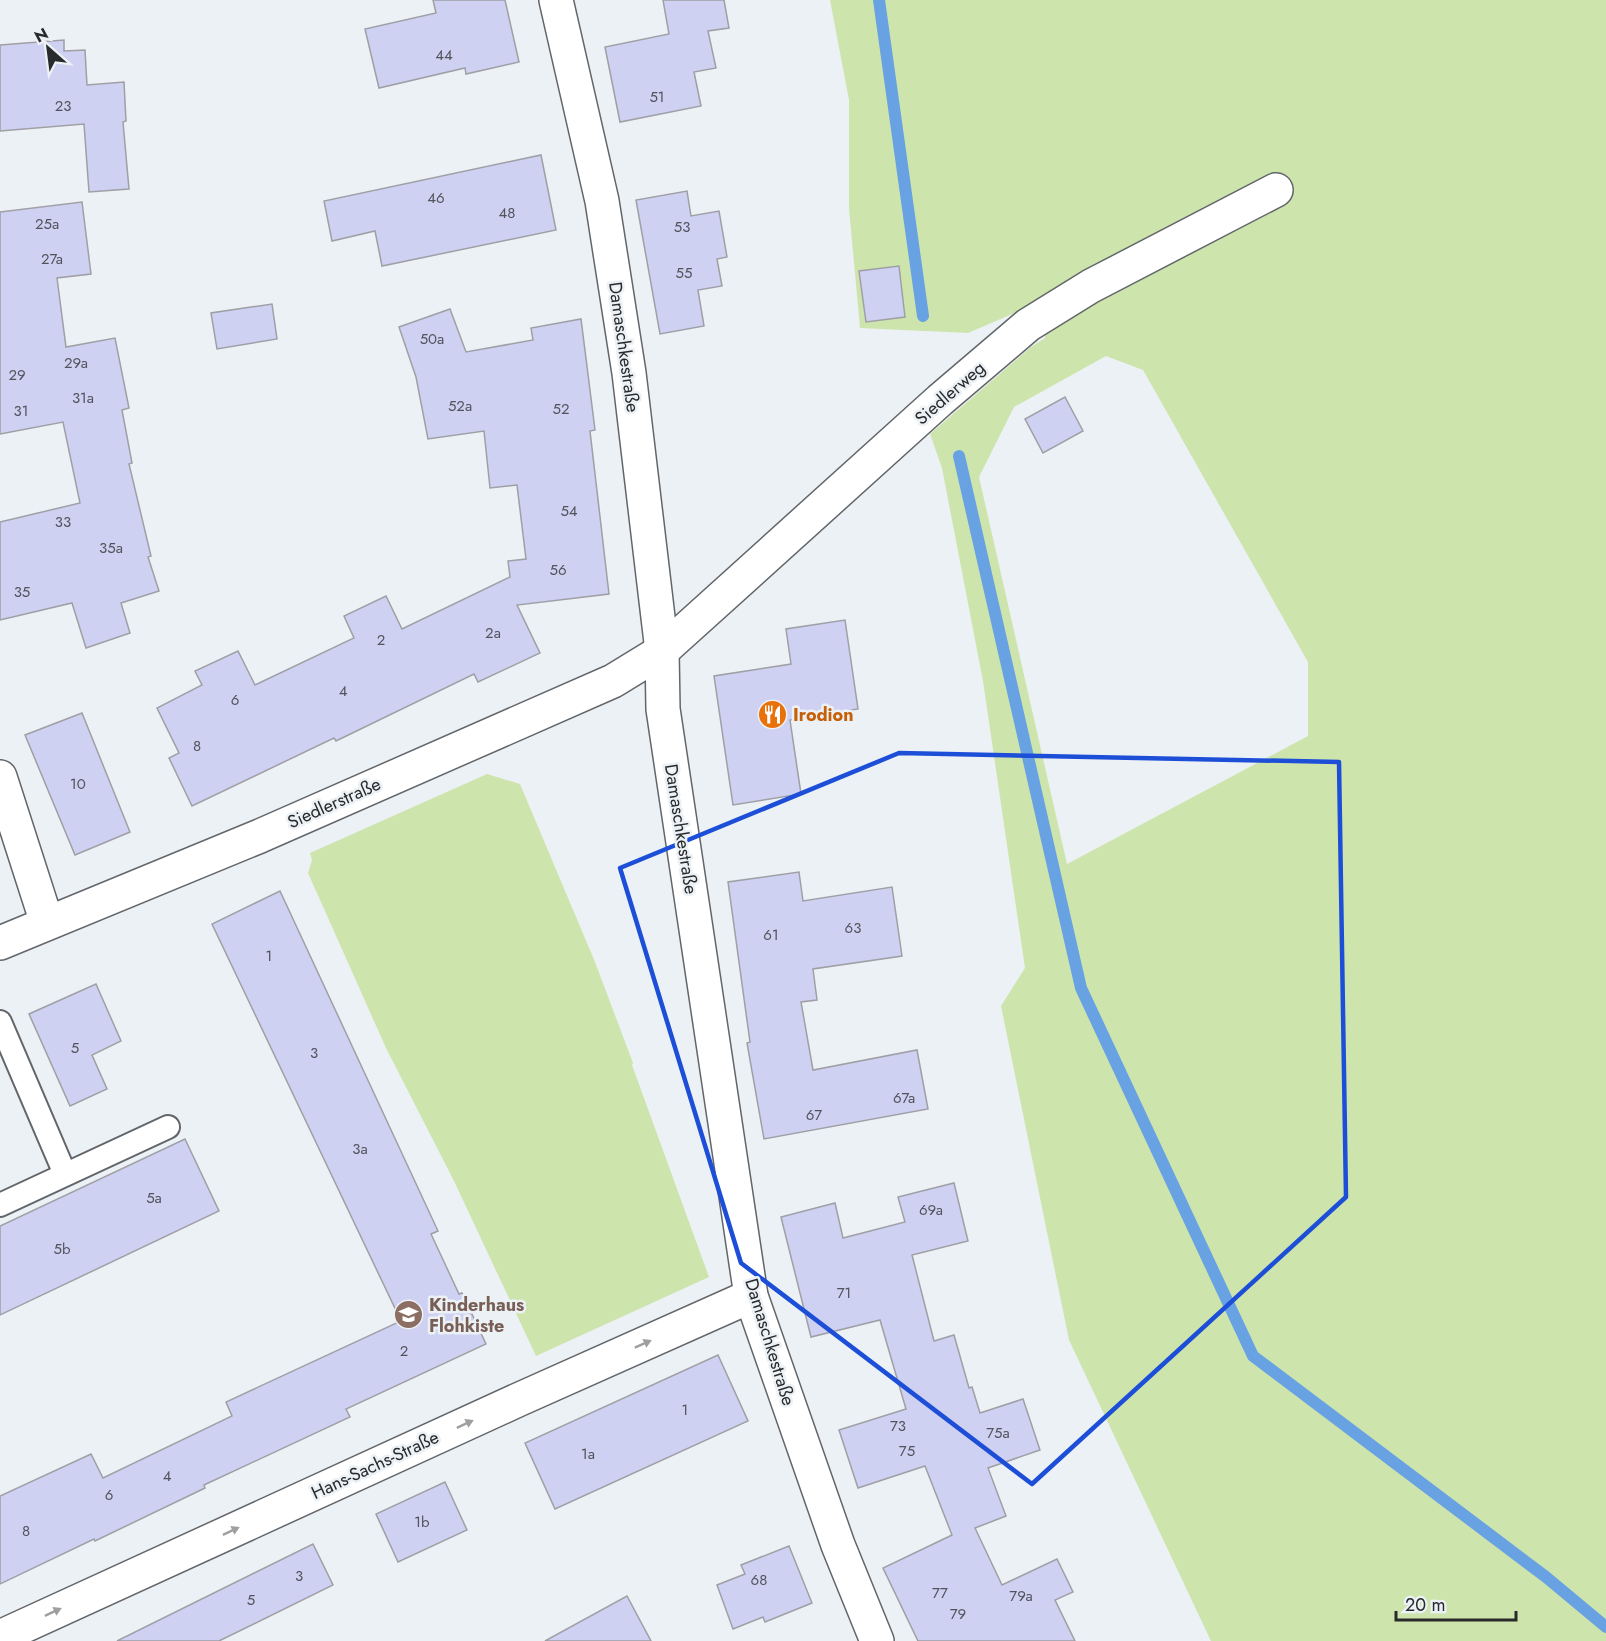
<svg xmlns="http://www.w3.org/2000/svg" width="1606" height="1641" font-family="Jost,sans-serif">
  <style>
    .green { fill: #cee4ad; fill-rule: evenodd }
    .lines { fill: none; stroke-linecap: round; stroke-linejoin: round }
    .stream { stroke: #69a2e3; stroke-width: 12 }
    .building { fill: #ced1f1; stroke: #9f9fa5; stroke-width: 1.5 }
    .service-casing { stroke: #62666a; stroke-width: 26 }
    .minor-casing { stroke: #62666a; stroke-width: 36 }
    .service { stroke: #fff; stroke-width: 22 }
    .minor { stroke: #fff; stroke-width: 33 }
    .oneway { fill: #9f9fa0 }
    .marked { fill: none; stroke: #1d4ed8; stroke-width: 4.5; stroke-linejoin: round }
    .labels { text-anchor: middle; stroke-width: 5; stroke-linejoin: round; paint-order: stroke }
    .number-label { font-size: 15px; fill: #52545d }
    .street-label { font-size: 18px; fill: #292a2c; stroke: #ecf1f5 }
    .food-label { font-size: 18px; font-weight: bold; fill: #c56008; stroke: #ecf1f5; text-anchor: start }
    .education-label { font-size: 18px; font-weight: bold; fill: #785e54; stroke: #ecf1f5; text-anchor: start }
  </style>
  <rect width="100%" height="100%" fill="#ecf1f5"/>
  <!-- green -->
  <g class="green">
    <path d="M 830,0 L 1606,0 L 1606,1641 L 1211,1641 L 1069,1340 L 1001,1006 L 1025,968 L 983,681 L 942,468 L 930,434 L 1031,347 L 1045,338 L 1040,302 L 968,333 L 860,328 L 849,208 L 849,100 ZM 1106,356 L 1143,370 L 1308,662 L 1308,736 L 1067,864 L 979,477 L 1014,407 Z"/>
    <path d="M 487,774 L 520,784 L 595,962 L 633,1063 L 632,1065 L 709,1277 L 536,1356 L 454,1181 L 386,1048 L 308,873 L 312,860 L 310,853 Z"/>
  </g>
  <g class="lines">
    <!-- stream -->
    <g class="stream">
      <path d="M 879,0 L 923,316"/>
      <path d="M 959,456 L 1081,988 L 1253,1356 L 1546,1577 L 1606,1627"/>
    </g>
  </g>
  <!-- building -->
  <g class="building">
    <path d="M 433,0 L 505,0 L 519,62 L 466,74 L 465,68 L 379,88 L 365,29 L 436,13 Z"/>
    <path d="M 663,0 L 724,0 L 729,28 L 708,31 L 716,68 L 694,72 L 701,106 L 620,122 L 605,47 L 669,34 Z"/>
    <path d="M 64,40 L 64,51 L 85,50 L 87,85 L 124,82 L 126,121 L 123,122 L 129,189 L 89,192 L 84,124 L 0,131 L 0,45 Z"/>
    <path d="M 541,155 L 556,230 L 382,266 L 375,231 L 332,241 L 324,201 Z"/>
    <path d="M 687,191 L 691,216 L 719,211 L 727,257 L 717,259 L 722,286 L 698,290 L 704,326 L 660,334 L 636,200 Z"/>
    <path d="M 82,202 L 91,274 L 57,278 L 66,347 L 115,338 L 129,408 L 122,410 L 132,463 L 129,464 L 151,556 L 148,557 L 159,591 L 121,603 L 130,633 L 86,648 L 72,603 L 0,620 L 0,522 L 80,503 L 63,422 L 0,434 L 0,212 Z"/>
    <path d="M 899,266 L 905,317 L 866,322 L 859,271 Z"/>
    <path d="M 272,304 L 277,339 L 217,349 L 211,313 Z"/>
    <path d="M 450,309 L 466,352 L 533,340 L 531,328 L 581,319 L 595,430 L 590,431 L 609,594 L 517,605 L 540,653 L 478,682 L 474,674 L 336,741 L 334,738 L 192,806 L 169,758 L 179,753 L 157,708 L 202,685 L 195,671 L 238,651 L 255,685 L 354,638 L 344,616 L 386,596 L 402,629 L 510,577 L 508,561 L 526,559 L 517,485 L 490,488 L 484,431 L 428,439 L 416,377 L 399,327 Z"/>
    <path d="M 1065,397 L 1083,431 L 1043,453 L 1025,419 Z"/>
    <path d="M 845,620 L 858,709 L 790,720 L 801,794 L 733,805 L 714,676 L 791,664 L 786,629 Z"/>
    <path d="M 82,713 L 130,832 L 75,855 L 25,735 Z"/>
    <path d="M 799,872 L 803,901 L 892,887 L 902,956 L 813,969 L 817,1000 L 801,1002 L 813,1070 L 917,1050 L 928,1109 L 764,1139 L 747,1043 L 750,1042 L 728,882 Z"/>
    <path d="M 280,891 L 438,1231 L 431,1234 L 459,1294 L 462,1293 L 486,1344 L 346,1409 L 350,1417 L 204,1485 L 205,1488 L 95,1541 L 94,1539 L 0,1584 L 0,1496 L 91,1454 L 103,1478 L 232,1416 L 226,1402 L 401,1321 L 212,924 Z"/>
    <path d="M 96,984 L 121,1041 L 92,1055 L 107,1089 L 70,1106 L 29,1014 Z"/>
    <path d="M 185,1139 L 219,1211 L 0,1315 L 0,1226 Z"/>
    <path d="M 954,1183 L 968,1241 L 912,1255 L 934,1341 L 954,1335 L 969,1388 L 972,1387 L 980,1413 L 1023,1399 L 1040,1450 L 988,1468 L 1006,1516 L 975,1528 L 1002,1585 L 1057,1559 L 1073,1592 L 1055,1600 L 1075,1641 L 918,1641 L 883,1568 L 952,1535 L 925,1466 L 858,1488 L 839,1430 L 906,1409 L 880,1320 L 811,1337 L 781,1217 L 835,1203 L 843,1238 L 905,1222 L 898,1197 Z"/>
    <path d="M 718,1355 L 748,1421 L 555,1509 L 525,1443 Z"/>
    <path d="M 445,1482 L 467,1530 L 398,1562 L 376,1514 Z"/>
    <path d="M 313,1544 L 333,1585 L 219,1641 L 117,1641 Z"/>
    <path d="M 789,1546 L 812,1603 L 765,1622 L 763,1617 L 733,1629 L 717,1585 L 745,1574 L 741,1565 Z"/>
    <path d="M 627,1596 L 651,1641 L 545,1641 Z"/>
  </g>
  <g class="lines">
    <defs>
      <g id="service">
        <path d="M 0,1022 L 65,1174"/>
        <path d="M 0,1205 L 168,1127"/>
      </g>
      <g id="minor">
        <path d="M 556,0 L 602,201 L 629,373 L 662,651 L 663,709 L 751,1296 L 838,1545 L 877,1641"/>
        <path d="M 0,777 L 47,923"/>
        <path d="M 0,943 L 260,836 L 613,681 L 662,651 L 940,400 L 1028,325 L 1091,286 L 1276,190"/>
        <path d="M 0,1637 L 520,1399 L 751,1296"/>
      </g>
    </defs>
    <!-- service casing -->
    <use href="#service" class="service-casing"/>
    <!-- minor casing -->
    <use href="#minor" class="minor-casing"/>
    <!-- service -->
    <use href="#service" class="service"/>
    <!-- minor -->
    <use href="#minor" class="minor"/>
  </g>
  <!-- one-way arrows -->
  <defs><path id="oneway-solid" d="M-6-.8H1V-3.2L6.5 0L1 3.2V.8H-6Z" transform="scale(1.5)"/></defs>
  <g class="oneway">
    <use href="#oneway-solid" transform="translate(643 1344) rotate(-24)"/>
    <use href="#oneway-solid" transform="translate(465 1424) rotate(-25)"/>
    <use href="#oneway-solid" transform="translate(231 1531) rotate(-25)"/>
    <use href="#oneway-solid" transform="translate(53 1612) rotate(-25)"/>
  </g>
  <!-- marked area -->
  <path class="marked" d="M 899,753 L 1339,762 L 1346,1197 L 1032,1484 L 741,1263 L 620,868 Z"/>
  <!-- icons -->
  <defs>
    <symbol id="restaurant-disc" viewBox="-11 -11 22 22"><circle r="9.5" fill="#e8710a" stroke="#ecf1f5"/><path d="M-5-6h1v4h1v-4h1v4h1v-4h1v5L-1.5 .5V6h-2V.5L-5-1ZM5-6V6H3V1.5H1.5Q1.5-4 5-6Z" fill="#fff"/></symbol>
    <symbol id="school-disc" viewBox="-11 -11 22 22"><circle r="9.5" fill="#8d6e63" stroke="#ecf1f5"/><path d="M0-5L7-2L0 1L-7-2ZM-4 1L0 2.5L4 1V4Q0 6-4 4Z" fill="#fff"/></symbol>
  </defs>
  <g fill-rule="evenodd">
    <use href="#restaurant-disc" x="756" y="698" width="33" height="33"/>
    <use href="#school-disc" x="392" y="1298" width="33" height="33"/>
  </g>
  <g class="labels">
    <!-- number labels -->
    <g class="number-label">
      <text x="444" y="60">44</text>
      <text x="657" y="102">51</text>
      <text x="63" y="111">23</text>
      <text x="436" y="203">46</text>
      <text x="507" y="218">48</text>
      <text x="47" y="229">25a</text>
      <text x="682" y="232">53</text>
      <text x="52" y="264">27a</text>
      <text x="684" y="278">55</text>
      <text x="432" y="344">50a</text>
      <text x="76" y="368">29a</text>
      <text x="17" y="380">29</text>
      <text x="83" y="403">31a</text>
      <text x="460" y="411">52a</text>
      <text x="561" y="414">52</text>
      <text x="21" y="416">31</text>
      <text x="569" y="516">54</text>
      <text x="63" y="527">33</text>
      <text x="111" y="553">35a</text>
      <text x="558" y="575">56</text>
      <text x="22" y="597">35</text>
      <text x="493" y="638">2a</text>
      <text x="381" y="645">2</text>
      <text x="343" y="696">4</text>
      <text x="235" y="705">6</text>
      <text x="197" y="751">8</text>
      <text x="78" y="789">10</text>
      <text x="853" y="933">63</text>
      <text x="771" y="940">61</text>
      <text x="269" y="961">1</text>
      <text x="75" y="1053">5</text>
      <text x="314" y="1058">3</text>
      <text x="904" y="1103">67a</text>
      <text x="814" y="1120">67</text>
      <text x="360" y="1154">3a</text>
      <text x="154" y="1203">5a</text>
      <text x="931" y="1215">69a</text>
      <text x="62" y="1254">5b</text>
      <text x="844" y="1298">71</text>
      <text x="404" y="1356">2</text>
      <text x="685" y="1415">1</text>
      <text x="898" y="1431">73</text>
      <text x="998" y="1438">75a</text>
      <text x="907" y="1456">75</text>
      <text x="588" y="1459">1a</text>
      <text x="167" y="1481">4</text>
      <text x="109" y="1500">6</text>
      <text x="422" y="1527">1b</text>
      <text x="26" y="1536">8</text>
      <text x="299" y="1581">3</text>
      <text x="759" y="1585">68</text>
      <text x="940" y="1598">77</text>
      <text x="1021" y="1601">79a</text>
      <text x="251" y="1605">5</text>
      <text x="958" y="1619">79</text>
    </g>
    <!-- street labels -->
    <g class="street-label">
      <text transform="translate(624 347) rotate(82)" y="6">Damaschkestraße</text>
      <text transform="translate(950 393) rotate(-41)" y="6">Siedlerweg</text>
      <text transform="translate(334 803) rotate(-24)" y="6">Siedlerstraße</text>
      <text transform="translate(681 829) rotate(81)" y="6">Damaschkestraße</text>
      <text transform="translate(770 1342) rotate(73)" y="6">Damaschkestraße</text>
      <text transform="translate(375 1465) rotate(-25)" y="6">Hans-Sachs-Straße</text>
    </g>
    <!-- food labels -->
    <g class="food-label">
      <text x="793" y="721">Irodion</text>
    </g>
    <!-- education labels -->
    <g class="education-label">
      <text x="429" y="1311">Kinderhaus<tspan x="429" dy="21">Flohkiste</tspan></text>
    </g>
  </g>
  <!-- north arrow -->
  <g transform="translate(48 48) rotate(332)" stroke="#ecf1f5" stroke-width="4.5" paint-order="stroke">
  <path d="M0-4.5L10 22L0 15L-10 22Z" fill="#292a2c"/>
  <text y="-9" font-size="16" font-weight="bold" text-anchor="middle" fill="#292a2c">N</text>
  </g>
  <!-- scale -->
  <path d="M1396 1611v9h120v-9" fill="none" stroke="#292a2c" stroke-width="3"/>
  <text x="1405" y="1611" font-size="18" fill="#292a2c" stroke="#ecf1f5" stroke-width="4.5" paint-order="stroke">20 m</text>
</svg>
